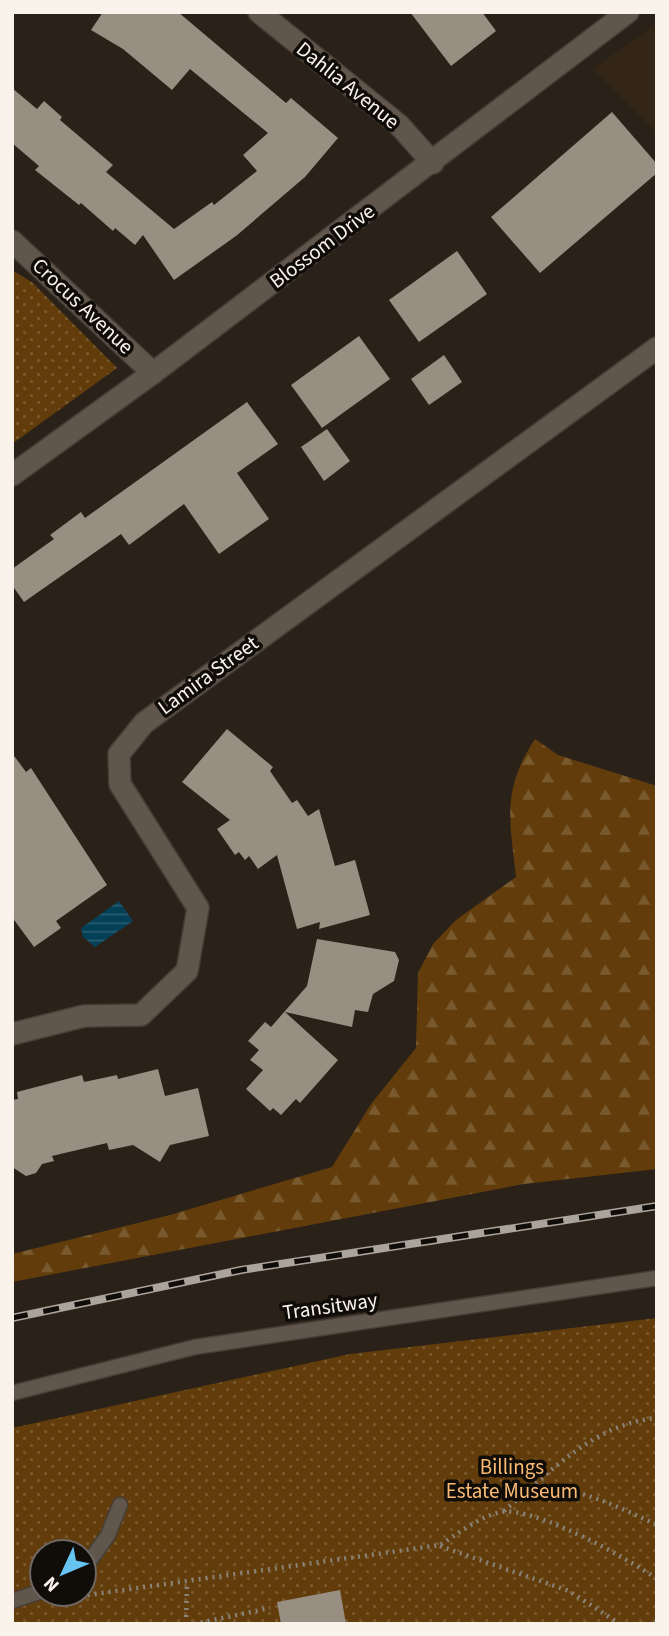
<svg xmlns="http://www.w3.org/2000/svg" width="669" height="1636" font-family="'Source Sans 3',sans-serif">
  <style>
    .built { fill: #332617 }
    .forest { fill: url(#forest-firs) }
    .park { fill: url(#park-dots); fill-rule: evenodd }
    .water { fill: url(#water-rules) }
    .building { fill: #998e82 }
    .lines { fill: none; stroke-linecap: round; stroke-linejoin: round }
    .lane-casing { stroke: #453e37; stroke-width: 17 }
    .street-casing { stroke: #453e37; stroke-width: 24 }
    .path { stroke: #8a837a; stroke-width: 4.5; stroke-dasharray: 2 5; stroke-linecap: butt }
    .lane { stroke: #61564c; stroke-width: 14 }
    .street { stroke: #61564c; stroke-width: 21 }
    .rail-casing { stroke: #aba49c; stroke-width: 8 }
    .rail { stroke: #100c08; stroke-width: 5; stroke-dasharray: 16; stroke-linecap: butt }
    .labels { text-anchor: middle; stroke-width: 7; stroke-linejoin: round; paint-order: stroke }
    .street-label { font-size: 21px; fill: #f9f3ec; stroke: #100c08 }
    .park-label { font-size: 21px; fill: #fbbb74; stroke: #100c08 }
  </style>
  <defs>
    <pattern id="forest-firs" width="22" height="20" patternUnits="userSpaceOnUse" patternTransform="scale(1.75)"><rect width="22" height="20" fill="#623d0b"/><path d="M5 1l3.5 6h-7zM16 11l3.5 6h-7z" fill="#795a2f"/></pattern>
    <pattern id="park-dots" width="8" height="8" patternUnits="userSpaceOnUse" patternTransform="scale(1.75)"><rect width="8" height="8" fill="#623d0b"/><path d="M2 2h.1M6 6h.1" fill="none" stroke="#795a2f" stroke-width="1.8" stroke-linecap="round"/></pattern>
    <pattern id="water-rules" width="6" height="5" patternUnits="userSpaceOnUse" patternTransform="scale(1.75)"><rect width="6" height="5" fill="#044057"/><path d="M0 2.5h6" fill="none" stroke="#295c6f"/></pattern>
  </defs>
  <rect width="100%" height="100%" fill="#2a2118"/>
  <!-- built -->
  <path class="built" d="M 657,23 L 657,133 L 593,69 Z"/>
  <!-- forest -->
  <path class="forest" d="M 535,739 L 558,755 L 657,786 L 657,1169 L 524,1184 L 12,1282 L 12,1254 L 170,1215 L 332,1167 L 371,1104 L 416,1048 L 418,973 L 433,944 L 456,920 L 516,877 C 510,820 501,791 535,739 Z"/>
  <!-- park -->
  <g class="park">
    <path d="M 12,270 L 33,283 L 117,368 L 12,444 Z"/>
    <path d="M 657,1318 L 657,1624 L 12,1624 L 12,1428 L 350,1354 ZM 42,1552 L 84,1552 L 84,1594 L 42,1594 Z"/>
  </g>
  <!-- water -->
  <path class="water" d="M 119,901 L 133,921 L 95,947 L 83,937 L 81,928 Z"/>
  <!-- building -->
  <g class="building">
    <path d="M 103,12 L 178,12 L 286,103 L 291,98 L 338,138 L 305,177 L 236,236 L 174,280 L 143,235 L 135,245 L 115,228 L 113,231 L 81,203 L 79,205 L 35,170 L 39,166 L 12,143 L 12,88 L 37,109 L 44,101 L 62,117 L 60,120 L 113,165 L 106,172 L 174,229 L 212,202 L 214,205 L 257,171 L 243,155 L 268,133 L 190,69 L 172,90 L 123,49 L 91,30 Z"/>
    <path d="M 410,12 L 482,12 L 496,31 L 451,66 Z"/>
    <path d="M 612,112 L 657,164 L 657,173 L 540,273 L 491,217 Z"/>
    <path d="M 457,251 L 487,294 L 419,342 L 389,300 Z"/>
    <path d="M 359,336 L 390,379 L 322,428 L 291,385 Z"/>
    <path d="M 444,355 L 462,382 L 429,405 L 411,379 Z"/>
    <path d="M 247,402 L 278,444 L 237,473 L 269,519 L 219,554 L 184,504 L 129,545 L 121,534 L 24,602 L 12,585 L 12,569 L 54,539 L 50,535 L 81,512 L 85,518 Z"/>
    <path d="M 327,429 L 350,461 L 324,481 L 301,447 Z"/>
    <path d="M 227,729 L 273,767 L 270,771 L 292,803 L 297,800 L 308,816 L 319,809 L 335,866 L 355,860 L 370,915 L 319,929 L 320,922 L 297,929 L 277,855 L 258,869 L 249,856 L 245,860 L 239,852 L 235,855 L 217,829 L 230,820 L 182,782 Z"/>
    <path d="M 12,753 L 26,772 L 31,768 L 107,885 L 56,921 L 61,928 L 34,947 L 12,917 Z"/>
    <path d="M 317,939 L 395,952 L 399,960 L 394,981 L 373,994 L 368,1012 L 355,1010 L 352,1027 L 285,1012 L 338,1060 L 300,1103 L 296,1099 L 281,1115 L 273,1108 L 270,1111 L 246,1089 L 263,1070 L 250,1060 L 259,1050 L 248,1041 L 265,1022 L 271,1027 L 307,986 Z"/>
    <path d="M 158,1069 L 165,1096 L 198,1088 L 209,1136 L 170,1145 L 160,1162 L 133,1145 L 109,1150 L 107,1143 L 52,1156 L 54,1161 L 42,1164 L 36,1173 L 26,1176 L 12,1167 L 12,1100 L 18,1099 L 17,1092 L 82,1075 L 84,1082 L 117,1075 L 118,1079 Z"/>
    <path d="M 340,1590 L 346,1624 L 281,1624 L 277,1602 Z"/>
  </g>
  <g class="lines">
    <defs>
      <g id="lane">
        <path d="M 12,1393 L 195,1347 L 657,1278"/>
        <path d="M 84,1569 L 108,1535 L 120,1505"/>
        <path d="M 12,1601 L 42,1591"/>
      </g>
      <g id="street">
        <path d="M 259,12 L 399,125 L 433,163"/>
        <path d="M 12,241 L 153,373"/>
        <path d="M 12,475 L 153,373 L 628,12"/>
        <path d="M 12,1034 L 84,1016 L 141,1015 L 187,971 L 198,908 L 120,784 L 119,754 L 144,723 L 657,348"/>
      </g>
    </defs>
    <!-- lane casing -->
    <use href="#lane" class="lane-casing"/>
    <!-- street casing -->
    <use href="#street" class="street-casing"/>
    <!-- path -->
    <g class="path">
      <path d="M 535,1485 C 579,1488 617,1506 657,1525"/>
      <path d="M 504,1511 C 549,1473 595,1423 657,1418"/>
      <path d="M 440,1546 L 569,1591 L 620,1624"/>
      <path d="M 60,1599 L 440,1545 C 458,1534 478,1517 501,1512 C 534,1506 629,1559 657,1579"/>
      <path d="M 186,1624 L 187,1583"/>
      <path d="M 194,1624 L 270,1608"/>
    </g>
    <!-- lane -->
    <use href="#lane" class="lane"/>
    <!-- street -->
    <use href="#street" class="street"/>
    <defs>
      <path id="rail" d="M 12,1318 L 241,1270 L 657,1206"/>
    </defs>
    <!-- rail casing -->
    <use href="#rail" class="rail-casing"/>
    <!-- rail -->
    <use href="#rail" class="rail"/>
  </g>
  <g class="labels">
    <!-- street labels -->
    <g class="street-label">
      <text transform="translate(348 85) rotate(39)" y="7">Dahlia Avenue</text>
      <text transform="translate(322 246) rotate(-37)" y="7">Blossom Drive</text>
      <text transform="translate(83 306) rotate(43)" y="7">Crocus Avenue</text>
      <text transform="translate(208 675) rotate(-36)" y="7">Lamira Street</text>
      <text transform="translate(330 1306) rotate(-8)" y="7">Transitway</text>
    </g>
    <!-- park labels -->
    <g class="park-label">
      <text x="512" y="1474">Billings<tspan x="512" dy="24">Estate Museum</tspan></text>
    </g>
  </g>
  <!-- border -->
  <rect width="669" height="1636" fill="none" stroke="#f9f3ec" stroke-width="28"/>
  <!-- north arrow -->
  <g transform="translate(63 1573) rotate(226)"><circle r="33" fill="#100c08" stroke="#6d6863" stroke-width="2"/>
  <path d="M0-5L12 26L0 18L-12 26Z" fill="#67c4f0"/>
  <text y="-10" font-size="19" font-weight="bold" text-anchor="middle" fill="#f9f3ec">N</text>
  </g>
</svg>
